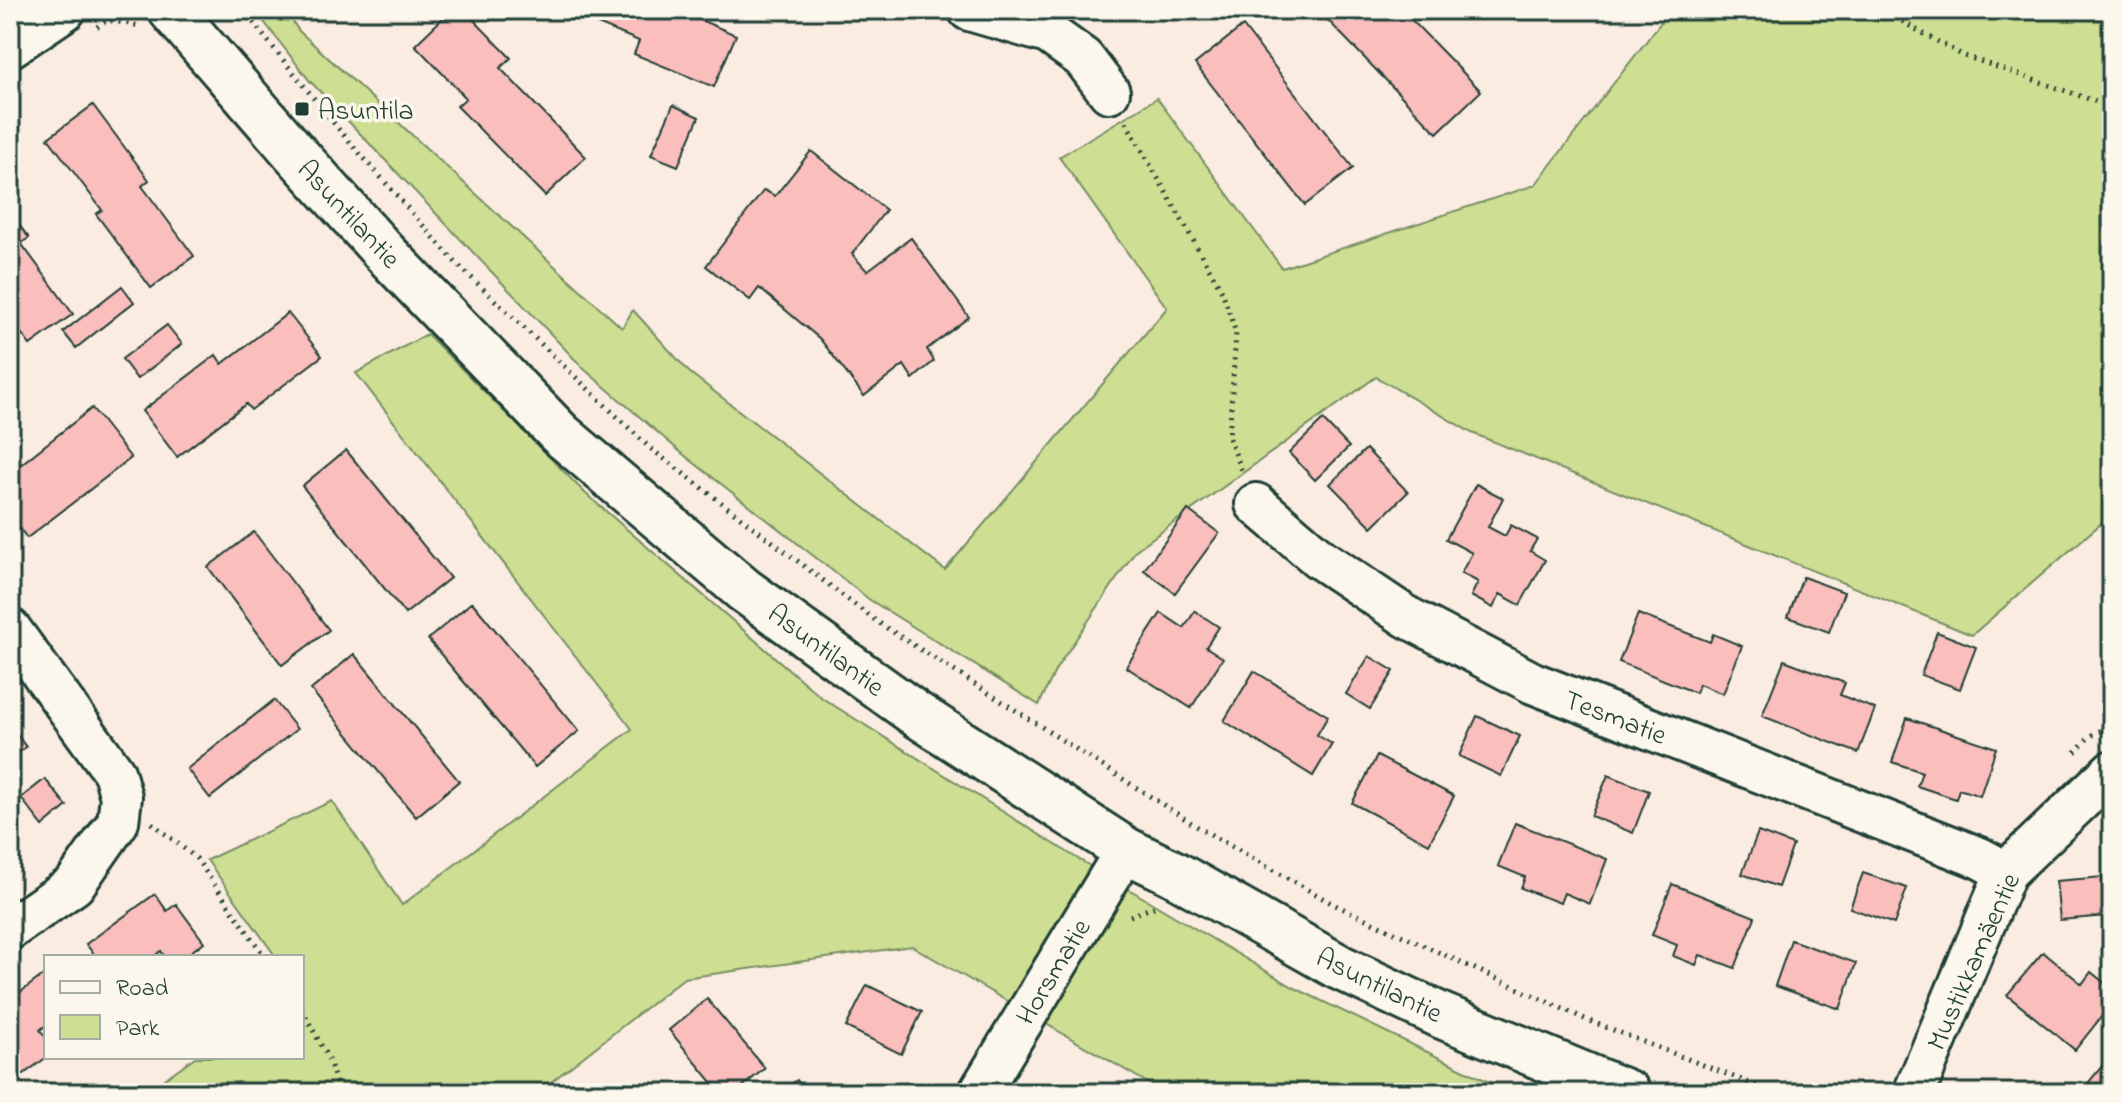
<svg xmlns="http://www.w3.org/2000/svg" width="2122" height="1103" font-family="'Indie Flower',sans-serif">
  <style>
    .green { fill: #cede92; stroke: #768e63; stroke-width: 2 }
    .building { fill: #fabebc; stroke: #1f3d34; stroke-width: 2 }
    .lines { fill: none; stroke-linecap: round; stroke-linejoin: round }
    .street-casing { stroke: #1f3d34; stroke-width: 46 }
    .secondary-casing { stroke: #1f3d34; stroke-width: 50 }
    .path { stroke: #1f3d34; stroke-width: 5; stroke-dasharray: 2 6; stroke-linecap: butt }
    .street { stroke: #fbf7ec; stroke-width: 40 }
    .secondary { stroke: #fbf7ec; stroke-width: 44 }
    .poi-dot { fill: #1f3d34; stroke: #fbf7ec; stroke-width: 3 }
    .labels { text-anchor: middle; stroke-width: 7; stroke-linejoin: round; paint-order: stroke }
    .poi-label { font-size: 28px; fill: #1f3d34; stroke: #fbf7ec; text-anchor: start }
    .street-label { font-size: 28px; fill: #1f3d34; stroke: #fbf7ec }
  </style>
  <rect width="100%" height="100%" fill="#fbece2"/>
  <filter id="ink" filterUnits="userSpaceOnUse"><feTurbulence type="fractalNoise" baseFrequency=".0125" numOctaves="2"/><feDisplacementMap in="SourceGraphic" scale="16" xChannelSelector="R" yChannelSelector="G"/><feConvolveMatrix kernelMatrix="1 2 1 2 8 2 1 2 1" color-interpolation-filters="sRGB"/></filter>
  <g filter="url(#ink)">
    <!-- green -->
    <g class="green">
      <path d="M 255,10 L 285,10 L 299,31 L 622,328 L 633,310 L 689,372 L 945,570 L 1167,308 L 1059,157 L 1157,98 L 1282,268 L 1535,185 L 1668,13 L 1665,10 L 1783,10 L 1785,12 L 1788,10 L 2112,10 L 2112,514 L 1972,635 L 1472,433 L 1376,377 L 1136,550 L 1056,669 L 1039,705 L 870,600 L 684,455 L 584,369 L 309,80 Z"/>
      <path d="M 427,334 L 586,494 L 822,698 L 1075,857 L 1293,987 L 1512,1093 L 1165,1093 L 912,946 L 684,978 L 537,1093 L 145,1093 L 195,1057 L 302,1057 L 302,957 L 276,957 L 207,860 L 332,801 L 402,905 L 632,729 L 356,373 Z"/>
    </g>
    <!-- building -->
    <g class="building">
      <path d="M 451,10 L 464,10 L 511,58 L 500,68 L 586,157 L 545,196 L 457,106 L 466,98 L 415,45 Z"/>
      <path d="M 564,10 L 677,10 L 736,35 L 714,87 L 634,54 L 639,41 Z"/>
      <path d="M 1318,10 L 1402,10 L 1481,91 L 1437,133 Z"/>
      <path d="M 1243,26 L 1353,168 L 1305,205 L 1195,64 Z"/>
      <path d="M 93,105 L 149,180 L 142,186 L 194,256 L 151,288 L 96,214 L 102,210 L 48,138 Z"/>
      <path d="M 673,105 L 699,117 L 678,166 L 651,155 Z"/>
      <path d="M 811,151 L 886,210 L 852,254 L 867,271 L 911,238 L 969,317 L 927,349 L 934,361 L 913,379 L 904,365 L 864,396 L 820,339 L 759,288 L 750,300 L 706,266 L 764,190 L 775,196 Z"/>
      <path d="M 10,213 L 29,238 L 21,243 L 73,314 L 30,345 L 10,318 Z"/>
      <path d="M 122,286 L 134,302 L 76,348 L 63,332 Z"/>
      <path d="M 288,313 L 322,356 L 251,410 L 246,404 L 177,457 L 142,411 L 216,355 L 222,364 Z"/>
      <path d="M 167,325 L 182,344 L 137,379 L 122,359 Z"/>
      <path d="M 92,408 L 131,458 L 27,538 L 10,516 L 10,473 Z"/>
      <path d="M 1323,420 L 1349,447 L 1315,480 L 1289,453 Z"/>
      <path d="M 1366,449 L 1408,492 L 1372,527 L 1330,484 Z"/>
      <path d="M 346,450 L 450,578 L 405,614 L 302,486 Z"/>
      <path d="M 1476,484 L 1503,498 L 1488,527 L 1505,536 L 1511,525 L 1537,539 L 1530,551 L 1545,560 L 1520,605 L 1500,594 L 1493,608 L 1471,596 L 1478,582 L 1461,573 L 1472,553 L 1446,539 Z"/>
      <path d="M 1188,510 L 1219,533 L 1175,593 L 1144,570 Z"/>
      <path d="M 254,532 L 329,630 L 282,665 L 208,567 Z"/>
      <path d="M 2112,533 L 2112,562 L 2103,536 Z"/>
      <path d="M 1803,577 L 1844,592 L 1829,632 L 1788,617 Z"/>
      <path d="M 472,602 L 579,731 L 535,767 L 428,639 Z"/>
      <path d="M 1195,611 L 1219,627 L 1206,647 L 1223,658 L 1191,708 L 1126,667 L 1161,613 L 1184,628 Z"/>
      <path d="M 1638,614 L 1710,642 L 1713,634 L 1742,646 L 1723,694 L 1699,684 L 1696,693 L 1619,662 Z"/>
      <path d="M 1937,632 L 1976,647 L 1960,689 L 1921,675 Z"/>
      <path d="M 354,654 L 459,781 L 416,817 L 311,690 Z"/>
      <path d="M 1369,656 L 1394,671 L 1370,709 L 1346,694 Z"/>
      <path d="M 1784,660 L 1845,683 L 1840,695 L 1875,709 L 1858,753 L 1762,716 Z"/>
      <path d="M 1254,671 L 1328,716 L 1317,735 L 1332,744 L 1313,776 L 1224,721 Z"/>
      <path d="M 274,700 L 297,729 L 210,798 L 187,769 Z"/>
      <path d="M 1477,716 L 1520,736 L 1501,776 L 1459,756 Z"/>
      <path d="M 1907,718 L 1996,748 L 1980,796 L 1959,789 L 1956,799 L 1917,786 L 1922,772 L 1892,762 Z"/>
      <path d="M 10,725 L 26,747 L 10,759 Z"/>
      <path d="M 1377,756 L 1454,796 L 1429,844 L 1352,803 Z"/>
      <path d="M 1608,775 L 1649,791 L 1633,833 L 1591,816 Z"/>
      <path d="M 45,779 L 67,806 L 43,826 L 21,798 Z"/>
      <path d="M 1515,823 L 1607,859 L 1590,904 L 1564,893 L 1560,903 L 1521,888 L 1525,877 L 1498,866 Z"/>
      <path d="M 1758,832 L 1793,845 L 1778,887 L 1742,874 Z"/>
      <path d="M 1863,873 L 1907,888 L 1894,924 L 1850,908 Z"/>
      <path d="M 2103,877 L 2107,916 L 2060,920 L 2056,881 Z"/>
      <path d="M 1672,884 L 1755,917 L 1735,968 L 1700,955 L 1696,965 L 1673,956 L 1677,945 L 1652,935 Z"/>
      <path d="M 155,894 L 167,911 L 176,904 L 204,942 L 184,957 L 165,957 L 161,951 L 153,957 L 96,957 L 86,944 Z"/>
      <path d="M 1791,940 L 1856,963 L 1840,1009 L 1775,986 Z"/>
      <path d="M 2043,952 L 2082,984 L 2091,972 L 2112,989 L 2112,1016 L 2106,1011 L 2075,1050 L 2007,995 Z"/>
      <path d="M 46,973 L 46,1025 L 40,1030 L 46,1038 L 47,1057 L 10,1084 L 10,1000 Z"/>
      <path d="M 867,985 L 922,1012 L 901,1054 L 846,1027 Z"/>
      <path d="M 707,999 L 765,1068 L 735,1093 L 721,1093 L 669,1030 Z"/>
      <path d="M 2112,1054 L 2112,1093 L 2100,1093 L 2088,1083 Z"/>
      <path d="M 797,1080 L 806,1093 L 781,1093 L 780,1091 Z"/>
    </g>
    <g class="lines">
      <defs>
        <g id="street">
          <path d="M 969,10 L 1048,33 L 1083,58 L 1109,92"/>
          <path d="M 10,47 L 65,10"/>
          <path d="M 1256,504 L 1319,558 L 1407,617 L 1533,683 L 1980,858 L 2006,872"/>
          <path d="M 10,629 L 114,772 L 121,797 L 118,822 L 74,885 L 10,929"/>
          <path d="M 979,1093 L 1126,850"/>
          <path d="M 1914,1093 L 2006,872 L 2112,771"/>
        </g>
        <path id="secondary" d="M 171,10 L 294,152 L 385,253 L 560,434 L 744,590 L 916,714 L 1126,850 L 1175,874 L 1339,967 L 1442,1016 L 1628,1093"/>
      </defs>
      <!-- street casing -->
      <use href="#street" class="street-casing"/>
      <!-- secondary casing -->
      <use href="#secondary" class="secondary-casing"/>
      <!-- path -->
      <g class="path">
        <path d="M 243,10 L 341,132 L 456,263 L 650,448 L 876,621 L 1201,829 L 1333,904 L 1585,1019 L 1775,1093"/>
        <path d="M 1881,10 L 1962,55 L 2112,107"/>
        <path d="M 97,27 L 107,20 L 140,26"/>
        <path d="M 1126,122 L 1222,291 L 1236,333 L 1229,438 L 1243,473"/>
        <path d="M 2075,752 L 2089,737 L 2112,724"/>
        <path d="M 152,823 L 196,858 L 265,957"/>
        <path d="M 1130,916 L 1154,907"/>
        <path d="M 302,1009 L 329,1060 L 339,1093"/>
      </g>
      <!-- street -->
      <use href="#street" class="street"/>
      <!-- secondary -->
      <use href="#secondary" class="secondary"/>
    </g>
  </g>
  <!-- markers -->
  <rect class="poi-dot" x="294" y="101" width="16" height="16" rx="4"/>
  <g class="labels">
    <!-- poi labels -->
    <g class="poi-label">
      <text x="318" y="119">Asuntila</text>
    </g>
    <!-- street labels -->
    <g class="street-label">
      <text transform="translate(350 213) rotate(47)" y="10">Asuntilantie</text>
      <text transform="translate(827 649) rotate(36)" y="10">Asuntilantie</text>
      <text transform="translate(1616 716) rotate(21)" y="10">Tesmatie</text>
      <text transform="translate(1972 961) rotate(-66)" y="10">Mustikkamäentie</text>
      <text transform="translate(1052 971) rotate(-59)" y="10">Horsmatie</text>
      <text transform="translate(1380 984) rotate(26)" y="10">Asuntilantie</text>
    </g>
  </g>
  <!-- margin -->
  <rect width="2122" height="1103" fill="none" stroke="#fbf7ec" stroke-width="40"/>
  <rect x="20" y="20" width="2082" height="1063" fill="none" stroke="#1f3d34" stroke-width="3" filter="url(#ink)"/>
  <!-- legend -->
  <rect x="44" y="955" width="260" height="104" fill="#fbf7ec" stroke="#a3ada2" stroke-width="2"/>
  <rect x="60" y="981" width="40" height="12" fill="#fbf7ec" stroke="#a3ada2" stroke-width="2"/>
  <text x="116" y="995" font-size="24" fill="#1f3d34">Road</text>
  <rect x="60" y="1015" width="40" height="24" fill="#cede92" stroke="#a3ada2" stroke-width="2"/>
  <text x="116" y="1035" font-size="24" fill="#1f3d34">Park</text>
</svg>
